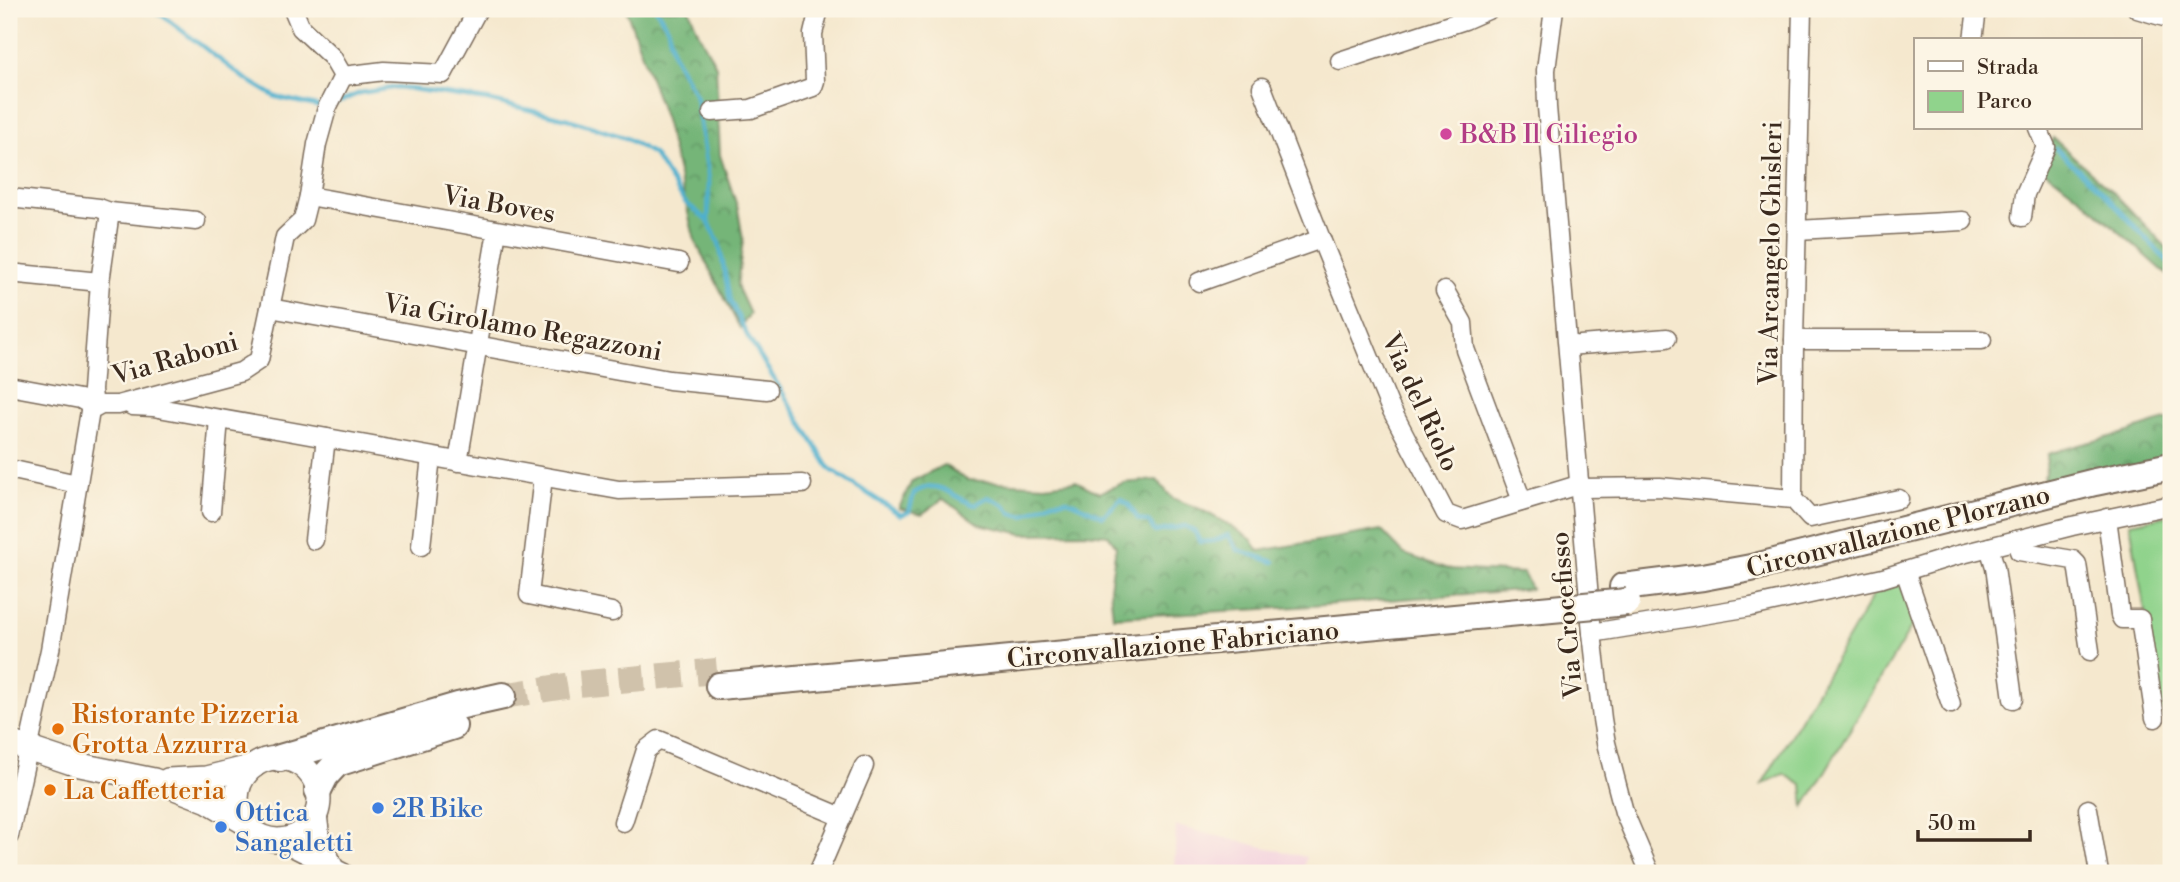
<svg xmlns="http://www.w3.org/2000/svg" width="2180" height="882" font-family="'Libre Bodoni',serif">
  <style>
    .built { fill: #f3cfde }
    .green { fill: #90d38c; stroke: #667e55; stroke-width: 2 }
    .forest { fill: url(#forest-crowns); stroke: #58704b; stroke-width: 2 }
    .lines { fill: none; stroke-linecap: round; stroke-linejoin: round }
    .stream { stroke: #4fb0ce; stroke-width: 4.5 }
    .highway-tunnel { stroke: #d0c2ab; stroke-width: 26; stroke-dasharray: 26 13; stroke-linecap: butt }
    .minor-casing { stroke: #7c6c5c; stroke-width: 21 }
    .major-casing { stroke: #7c6c5c; stroke-width: 26 }
    .highway-casing { stroke: #7c6c5c; stroke-width: 30 }
    .minor { stroke: #fff; stroke-width: 18 }
    .major { stroke: #fff; stroke-width: 23 }
    .highway { stroke: #fff; stroke-width: 26 }
    .highway-bridge-casing { stroke: #7c6c5c; stroke-width: 30; stroke-linecap: butt }
    .highway-bridge { stroke: #fff; stroke-width: 26 }
    .hotel-dot { fill: #d1479c; stroke: #fcf5e5; stroke-width: 2.5 }
    .food-dot { fill: #e8710a; stroke: #fcf5e5; stroke-width: 2.5 }
    .shop-dot { fill: #3f7fe0; stroke: #fcf5e5; stroke-width: 2.5 }
    .labels { text-anchor: middle; stroke-width: 5; stroke-linejoin: round; paint-order: stroke }
    .hotel-label { font-size: 26px; fill: #b23c85; stroke: #fcf5e5; text-anchor: start }
    .street-label { font-size: 26px; fill: #3b2a1e; stroke: #fcf5e5 }
    .food-label { font-size: 26px; fill: #c56008; stroke: #fcf5e5; text-anchor: start }
    .shop-label { font-size: 26px; fill: #366cbe; stroke: #fcf5e5; text-anchor: start }
  </style>
  <defs>
    <pattern id="forest-crowns" width="20" height="18" patternUnits="userSpaceOnUse" patternTransform="scale(1.75)"><rect width="20" height="18" fill="#74b578"/><path d="M2 6a3 3 0 1 1 6 0M12 15a3 3 0 1 1 6 0" fill="none" stroke="#609362"/></pattern>
  </defs>
  <rect width="100%" height="100%" fill="#fcf5e5"/>
  <filter id="ink" filterUnits="userSpaceOnUse"><feTurbulence type="fractalNoise" baseFrequency=".0143" numOctaves="2"/><feDisplacementMap in="SourceGraphic" scale="14" xChannelSelector="R" yChannelSelector="G"/><feConvolveMatrix kernelMatrix="1 2 1 2 8 2 1 2 1" color-interpolation-filters="sRGB"/></filter>
  <filter id="wash" filterUnits="userSpaceOnUse"><feTurbulence type="fractalNoise" baseFrequency=".00686" numOctaves="4" result="noise"/><feDisplacementMap in="SourceGraphic" scale="28" xChannelSelector="R" yChannelSelector="G"/><feGaussianBlur stdDeviation="1.57" result="paint"/><feColorMatrix in="noise" values="0 0 0 0 0 0 0 0 0 0 0 0 0 0 0 0 0 1.4 0 .05"/><feComposite in="paint" operator="in"/></filter>
  <g filter="url(#wash)">
    <rect width="100%" height="100%" fill="#f5e8ce"/>
    <!-- built -->
    <path class="built" d="M 1176,826 L 1306,857 L 1302,873 L 1174,873 Z"/>
    <!-- green -->
    <g class="green">
      <path d="M 2171,515 L 2171,725 L 2163,719 L 2130,523 Z"/>
      <path d="M 1901,584 L 1915,621 L 1804,807 L 1802,785 L 1784,774 L 1762,784 L 1875,592 Z"/>
    </g>
    <!-- forest -->
    <g class="forest">
      <path d="M 626,9 L 689,9 L 699,34 L 716,66 L 720,155 L 738,209 L 743,240 L 737,286 L 750,314 L 740,328 L 695,241 L 665,120 Z"/>
      <path d="M 2053,138 L 2116,195 L 2171,252 L 2171,278 L 2086,202 L 2042,168 Z"/>
      <path d="M 2171,419 L 2171,460 L 2043,483 L 2048,454 C 2072,446 2095,441 2118,435 C 2137,430 2151,423 2171,419 Z"/>
      <path d="M 944,465 L 967,480 L 1045,485 L 1076,481 L 1099,493 L 1123,483 L 1157,480 L 1172,498 L 1200,509 L 1224,522 L 1251,539 L 1259,551 L 1381,530 L 1404,554 L 1448,569 L 1523,573 L 1531,589 L 1298,607 L 1113,617 L 1110,588 L 1116,546 L 1108,535 L 1084,533 L 1023,534 L 979,524 L 943,499 L 922,514 L 899,508 L 912,481 Z"/>
    </g>
    <g class="lines">
      <!-- stream -->
      <g class="stream">
        <path d="M 148,9 L 163,16 L 241,76 L 276,97 L 321,107"/>
        <path d="M 656,9 L 668,28 L 673,54 L 696,97 L 709,181 L 708,221"/>
        <path d="M 334,104 L 360,93 L 398,87 L 487,100 L 568,119 L 626,138 L 653,154 L 685,202 L 708,221 L 719,243 L 730,300 L 748,337 L 830,469 L 901,515 L 909,512 L 914,493 C 940,477 950,496 974,505 L 988,497 L 1005,505 L 1012,513 L 1024,516 L 1053,501 L 1067,500 L 1103,516 L 1121,499 L 1129,505 L 1138,519 L 1149,522 L 1155,532 L 1185,526 L 1195,532 L 1200,542 L 1214,541 L 1228,535 L 1238,550 L 1274,562"/>
        <path d="M 2056,149 L 2099,188 L 2171,265"/>
      </g>
    </g>
  </g>
  <g filter="url(#ink)">
    <g class="lines">
      <!-- highway-tunnel -->
      <path class="highway-tunnel" d="M 503,696 L 577,684 L 717,671"/>
      <defs>
        <g id="minor">
          <path d="M 1554,9 L 1546,70 L 1547,107 L 1592,633 L 1602,719 L 1606,743 L 1624,812 L 1650,873"/>
          <path d="M 1802,9 L 1794,340 L 1793,499 L 1810,518 L 1899,499"/>
          <path d="M 2137,9 L 2171,19"/>
          <path d="M 1973,40 L 1977,9"/>
          <path d="M 1340,61 L 1465,20 L 1490,9"/>
          <path d="M 343,76 L 384,71 L 443,74 L 478,9"/>
          <path d="M 1262,87 L 1321,239 L 1389,405 L 1446,514 L 1462,520 L 1581,484"/>
          <path d="M 712,112 L 751,109 L 813,87 L 815,81 L 813,34 L 819,9"/>
          <path d="M 309,196 L 679,263"/>
          <path d="M 10,198 L 99,208 L 110,212 L 196,221"/>
          <path d="M 2022,217 L 2025,194 L 2046,147 L 2038,128"/>
          <path d="M 1797,230 L 1963,221"/>
          <path d="M 9,273 L 100,282"/>
          <path d="M 1199,282 L 1321,239"/>
          <path d="M 1445,291 L 1463,323 L 1465,349 L 1522,501"/>
          <path d="M 270,308 L 669,380 L 767,390"/>
          <path d="M 1794,340 L 1982,340"/>
          <path d="M 1568,346 L 1667,338"/>
          <path d="M 9,386 L 80,399 L 94,407"/>
          <path d="M 132,406 L 153,407 L 619,490 L 802,484"/>
          <path d="M 94,407 L 92,390 L 100,282 L 110,212"/>
          <path d="M 458,462 L 497,231"/>
          <path d="M 9,469 L 77,484"/>
          <path d="M 543,477 L 529,595 L 612,612"/>
          <path d="M 1581,488 L 1660,487 L 1793,499"/>
          <path d="M 211,512 L 219,419"/>
          <path d="M 2107,518 L 2120,615 L 2122,619 L 2140,619 L 2155,718"/>
          <path d="M 314,540 L 326,438"/>
          <path d="M 2016,540 L 2019,551 L 2073,560 L 2077,564 L 2090,651"/>
          <path d="M 421,546 L 431,457"/>
          <path d="M 1989,547 L 1995,567 L 2013,699"/>
          <path d="M 1905,571 L 1951,704"/>
          <path d="M 1592,633 L 1751,607 L 1883,578 L 1954,556 L 2072,526 L 2171,505"/>
          <path d="M 2088,809 L 2099,873"/>
          <path d="M 317,810 L 320,835 L 334,867"/>
          <path d="M 842,817 L 864,766"/>
          <path d="M 623,822 L 646,750 L 659,740 L 842,817 L 818,873"/>
          <path d="M 9,836 L 50,650 L 90,411 L 101,405 L 118,405 L 241,372 L 259,360 L 285,237 L 303,220 L 309,196 L 317,144 L 327,108 L 343,76 L 332,57 L 301,28 L 293,9"/>
          <path d="M 278,840 L 344,873"/>
        </g>
        <g id="major">
          <path d="M 9,742 L 75,764 L 154,780 L 208,801 L 242,821"/>
          <circle cx="278" cy="799" r="41"/>
          <path d="M 168,780 L 206,778 L 254,766"/>
        </g>
        <g id="highway">
          <path d="M 1623,587 L 1703,577 L 1751,568 L 2095,482 L 2171,466"/>
          <path d="M 719,686 L 1541,610"/>
          <path d="M 280,758 L 458,706 L 503,696"/>
          <path d="M 318,790 L 325,776 L 337,763 L 453,726"/>
        </g>
      </defs>
      <!-- minor casing -->
      <use href="#minor" class="minor-casing"/>
      <!-- major casing -->
      <use href="#major" class="major-casing"/>
      <!-- highway casing -->
      <use href="#highway" class="highway-casing"/>
      <!-- minor -->
      <use href="#minor" class="minor"/>
      <!-- major -->
      <use href="#major" class="major"/>
      <!-- highway -->
      <use href="#highway" class="highway"/>
      <defs>
        <path id="highway-bridge" d="M 1541,610 L 1627,602"/>
      </defs>
      <!-- highway-bridge casing -->
      <use href="#highway-bridge" class="highway-bridge-casing"/>
      <!-- highway-bridge -->
      <use href="#highway-bridge" class="highway-bridge"/>
    </g>
  </g>
  <!-- markers -->
  <circle class="hotel-dot" cx="1446" cy="134" r="7"/>
  <g class="food-dot">
    <circle cx="58" cy="729" r="7"/>
    <circle cx="50" cy="790" r="7"/>
  </g>
  <g class="shop-dot">
    <circle cx="378" cy="808" r="7"/>
    <circle cx="221" cy="827" r="7"/>
  </g>
  <g class="labels">
    <!-- hotel labels -->
    <g class="hotel-label">
      <text x="1460" y="143">B&amp;B Il Ciliegio</text>
    </g>
    <!-- street labels -->
    <g class="street-label">
      <text transform="translate(499 204) rotate(10)" y="9">Via Boves</text>
      <text transform="translate(1770 253) rotate(-89)" y="9">Via Arcangelo Ghisleri</text>
      <text transform="translate(523 327) rotate(10)" y="9">Via Girolamo Regazzoni</text>
      <text transform="translate(175 358) rotate(-16)" y="9">Via Raboni</text>
      <text transform="translate(1421 402) rotate(65)" y="9">Via del Riolo</text>
      <text transform="translate(1898 531) rotate(-14)" y="9">Circonvallazione Plorzano</text>
      <text transform="translate(1566 615) rotate(-95)" y="9">Via Crocefisso</text>
      <text transform="translate(1173 644) rotate(-5)" y="9">Circonvallazione Fabriciano</text>
    </g>
    <!-- food labels -->
    <g class="food-label">
      <text x="72" y="723">Ristorante Pizzeria<tspan x="72" dy="30">Grotta Azzurra</tspan></text>
      <text x="64" y="799">La Caffetteria</text>
    </g>
    <!-- shop labels -->
    <g class="shop-label">
      <text x="392" y="817">2R Bike</text>
      <text x="235" y="821">Ottica<tspan x="235" dy="30">Sangaletti</tspan></text>
    </g>
  </g>
  <!-- margin -->
  <rect width="2180" height="882" fill="none" stroke="#fcf5e5" stroke-width="35"/>
  <!-- legend -->
  <rect x="1914" y="38" width="228" height="91" fill="#fcf5e5" stroke="#afa495" stroke-width="2"/>
  <rect x="1928" y="61" width="35" height="10" fill="#ffffff" stroke="#afa495" stroke-width="2"/>
  <text x="1977" y="74" font-size="21" fill="#3b2a1e">Strada</text>
  <rect x="1928" y="91" width="35" height="21" fill="#90d38c" stroke="#afa495" stroke-width="2"/>
  <text x="1977" y="108" font-size="21" fill="#3b2a1e">Parco</text>
  <!-- scale -->
  <path d="M1918 830v10h112v-10" fill="none" stroke="#3b2a1e" stroke-width="3.5"/>
  <text x="1928" y="830" font-size="21" fill="#3b2a1e" stroke="#fcf5e5" stroke-width="5" paint-order="stroke">50 m</text>
</svg>
